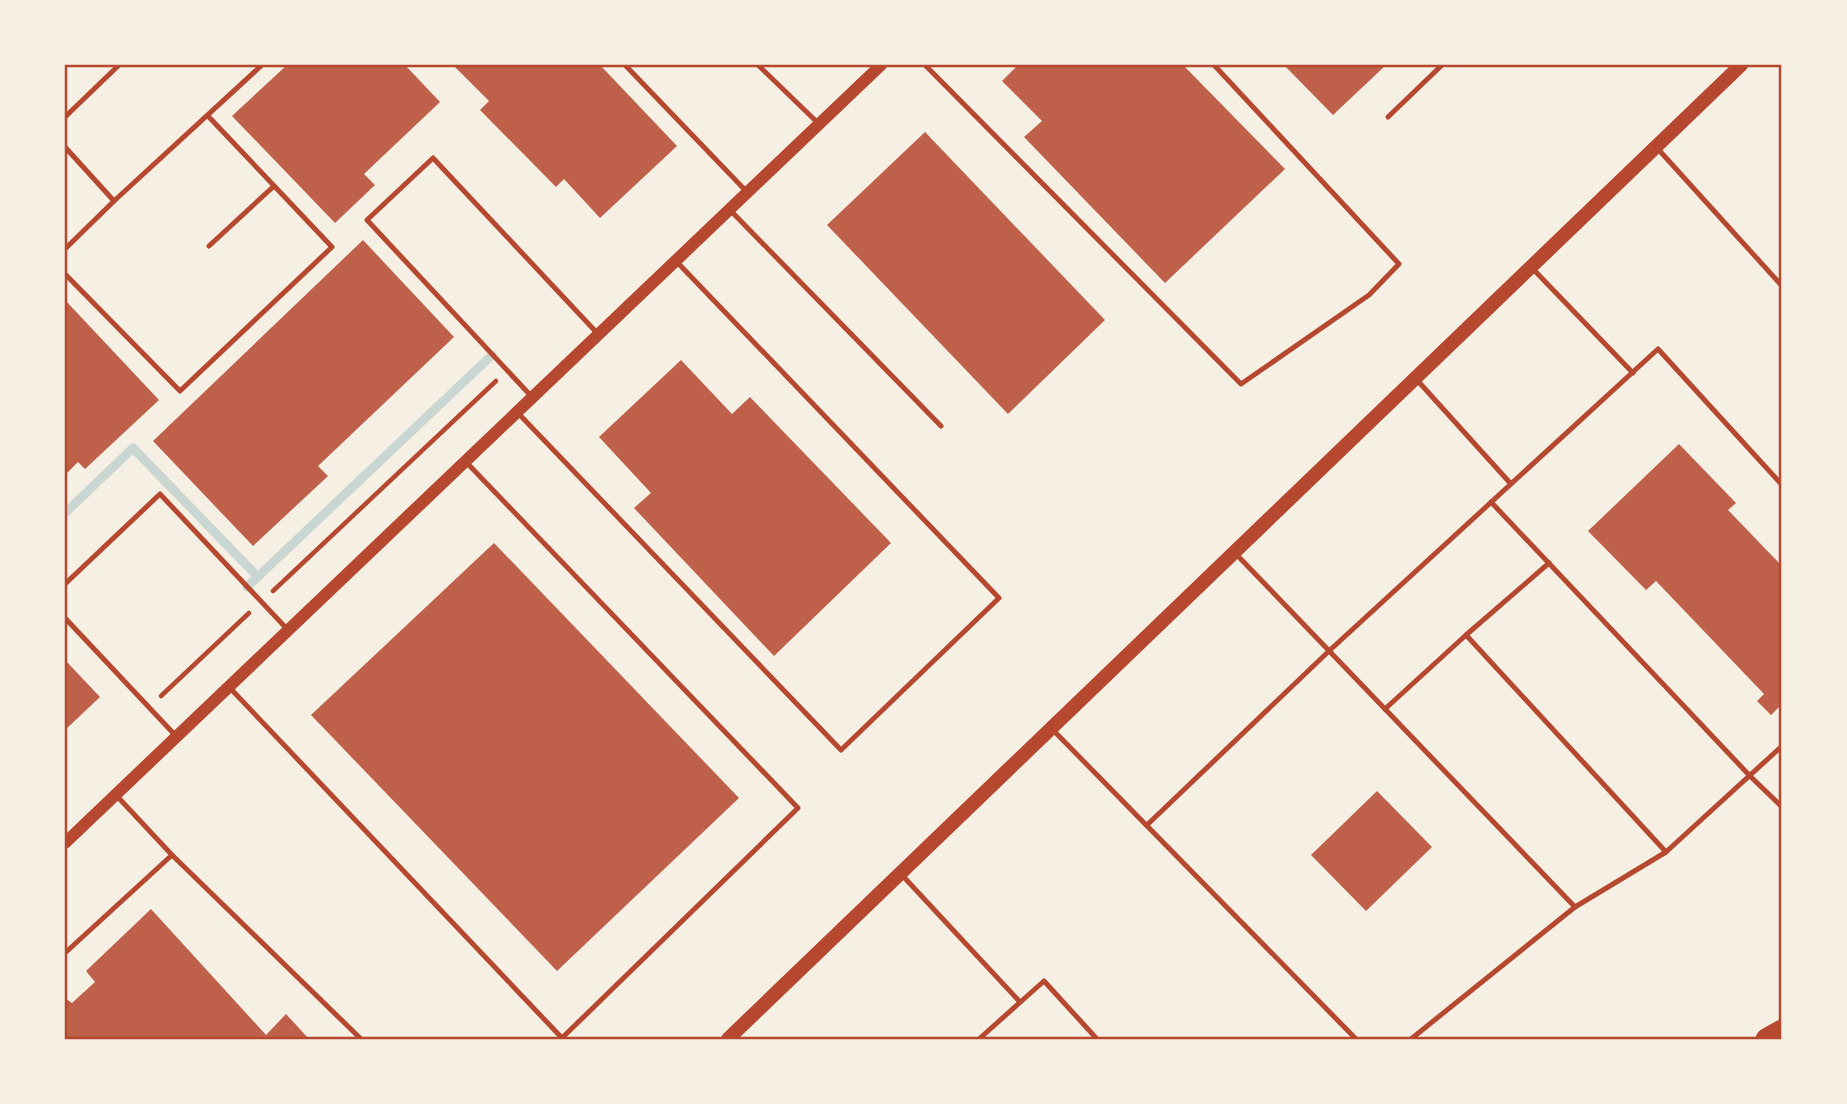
<svg xmlns="http://www.w3.org/2000/svg" width="1847" height="1104" font-family="Roboto,sans-serif">
  <style>
    .lines { fill: none; stroke-linecap: round; stroke-linejoin: round }
    .stream { stroke: #c9d6d2; stroke-width: 9 }
    .building { fill: #bf614a }
    .path { stroke: #b5482f; stroke-width: 4.5 }
    .service { stroke: #b5482f; stroke-width: 5 }
    .tertiary { stroke: #b5482f; stroke-width: 12 }
    .secondary { stroke: #b5482f; stroke-width: 14 }
    .motorway { stroke: #b5482f; stroke-width: 21 }
    .neatline { fill: none; stroke: #b5482f; stroke-width: 2.5 }
  </style>
  <rect width="100%" height="100%" fill="#f6efe4"/>
  <g class="lines">
    <!-- stream -->
    <g class="stream">
      <path d="M 65,513 L 133,448 L 258,577"/>
      <path d="M 247,587 L 492,355"/>
    </g>
  </g>
  <!-- building -->
  <g class="building">
    <path d="M 287,65 L 405,65 L 440,102 L 364,174 L 375,185 L 335,223 L 232,116 Z"/>
    <path d="M 453,65 L 600,65 L 677,146 L 600,218 L 564,179 L 556,187 L 480,110 L 489,101 Z"/>
    <path d="M 1018,65 L 1183,65 L 1285,169 L 1165,283 L 1024,137 L 1042,121 L 1002,81 Z"/>
    <path d="M 1284,65 L 1386,65 L 1333,115 Z"/>
    <path d="M 925,132 L 1105,320 L 1008,414 L 827,225 Z"/>
    <path d="M 363,240 L 454,337 L 318,466 L 328,476 L 253,546 L 153,441 Z"/>
    <path d="M 65,300 L 159,400 L 85,469 L 78,462 L 65,475 Z"/>
    <path d="M 681,360 L 732,414 L 750,397 L 891,543 L 774,656 L 634,508 L 651,493 L 599,437 Z"/>
    <path d="M 1679,444 L 1736,503 L 1728,510 L 1782,566 L 1782,704 L 1771,715 L 1757,701 L 1764,694 L 1656,581 L 1646,590 L 1588,531 Z"/>
    <path d="M 494,543 L 739,798 L 557,971 L 311,715 Z"/>
    <path d="M 65,660 L 100,697 L 65,730 Z"/>
    <path d="M 1377,791 L 1432,847 L 1366,911 L 1311,855 Z"/>
    <path d="M 151,909 L 266,1035 L 286,1014 L 309,1039 L 65,1039 L 65,998 L 72,1003 L 95,982 L 86,971 Z"/>
  </g>
  <g class="lines">
    <!-- path -->
    <g class="path">
      <path d="M 273,591 L 496,381"/>
      <path d="M 161,696 L 249,613"/>
    </g>
    <!-- service -->
    <g class="service">
      <path d="M 625,65 L 747,192"/>
      <path d="M 758,65 L 819,124"/>
      <path d="M 925,65 L 1241,384 L 1369,295 L 1399,264 L 1214,65"/>
      <path d="M 65,117 L 119,65"/>
      <path d="M 1388,117 L 1442,65"/>
      <path d="M 65,147 L 114,201"/>
      <path d="M 1658,149 L 1782,286"/>
      <path d="M 729,209 L 941,426"/>
      <path d="M 209,246 L 274,186"/>
      <path d="M 65,249 L 114,201 L 262,65"/>
      <path d="M 1533,269 L 1633,373"/>
      <path d="M 65,274 L 180,391 L 332,247 L 208,116"/>
      <path d="M 1417,380 L 1511,484"/>
      <path d="M 532,397 L 367,220 L 433,158 L 598,334"/>
      <path d="M 517,412 L 841,750 L 999,598 L 676,261"/>
      <path d="M 1491,502 L 1750,776 L 1782,807"/>
      <path d="M 1235,553 L 1385,709 L 1466,635 L 1666,852 L 1575,907 L 1411,1039"/>
      <path d="M 65,584 L 160,494 L 288,630"/>
      <path d="M 65,618 L 175,735"/>
      <path d="M 1466,635 L 1549,563"/>
      <path d="M 229,687 L 562,1038 L 798,808 L 467,463"/>
      <path d="M 1385,709 L 1575,907"/>
      <path d="M 1052,729 L 1356,1039"/>
      <path d="M 1147,825 L 1329,651 L 1658,349 L 1782,485"/>
      <path d="M 1666,852 L 1782,746"/>
      <path d="M 172,855 L 361,1039"/>
      <path d="M 901,874 L 1020,1002"/>
      <path d="M 65,953 L 172,855 L 115,794"/>
      <path d="M 979,1039 L 1044,981 L 1097,1039"/>
    </g>
    <!-- tertiary -->
    <path class="tertiary" d="M 65,843 L 881,65"/>
    <!-- secondary -->
    <path class="secondary" d="M 728,1039 L 1741,65"/>
    <!-- motorway -->
    <path class="motorway" d="M 1766,1039 L 1782,1030"/>
  </g>
  <!-- border -->
  <rect width="1847" height="1104" fill="none" stroke="#f6efe4" stroke-width="133"/>
  <rect x="66" y="66" width="1714" height="972" class="neatline"/>
</svg>
